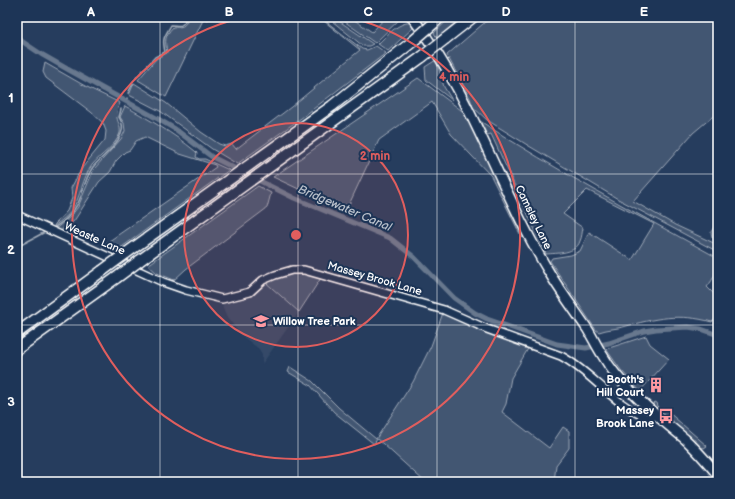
<svg xmlns="http://www.w3.org/2000/svg" width="735" height="499" font-family="'Balsamiq Sans',sans-serif">
  <style>
    .built { fill: #344a68 }
    .green { fill: #425672; stroke: #a0aab8 }
    .lines { fill: none; stroke-linecap: round; stroke-linejoin: round }
    .stream { stroke: #a4aebb; stroke-width: 1.5 }
    .canal { stroke: #67788e; stroke-width: 5 }
    .tertiary-casing { stroke: #fff; stroke-width: 10 }
    .primary-casing { stroke: #fff; stroke-width: 12 }
    .motorway-casing { stroke: #fff; stroke-width: 13 }
    .tertiary { stroke: #1d3557; stroke-width: 7 }
    .primary { stroke: #1d3557; stroke-width: 9 }
    .motorway { stroke: #1d3557; stroke-width: 10 }
    .motorway-bridge-casing { stroke: #fff; stroke-width: 13; stroke-linecap: butt }
    .motorway-bridge { stroke: #1d3557; stroke-width: 10 }
    .grid { fill: none; stroke: #fff; stroke-width: 1; stroke-opacity: 0.55 }
    .ring { fill: none; stroke: #e05e5e; stroke-width: 2 }
    .labels { text-anchor: middle; stroke-width: 4; stroke-linejoin: round; paint-order: stroke }
    .street-label { font-size: 11px; fill: #fff; stroke: #1d3557 }
    .poi-label { font-size: 11px; font-weight: bold; fill: #fff; stroke: #1d3557; text-anchor: end }
    .water-label { font-size: 12px; font-style: italic; fill: #bbc2cc; stroke: #1d3557 }
    .centre { fill: #e05e5e; stroke: #1d3557; stroke-width: 2 }
    .ring-label { font-size: 12px; text-anchor: middle; font-weight: bold; fill: #e05e5e; stroke: #1d3557; stroke-width: 4; stroke-linejoin: round; paint-order: stroke }
    .neatline { fill: none; stroke: #fff; stroke-width: 1.5 }
    .grid-label { font-size: 13px; text-anchor: middle; font-weight: bold; fill: #fff }
  </style>
  <rect width="100%" height="100%" fill="#263d5e"/>
  <filter id="ink" filterUnits="userSpaceOnUse"><feTurbulence type="fractalNoise" baseFrequency=".025" numOctaves="2"/><feDisplacementMap in="SourceGraphic" scale="8" xChannelSelector="R" yChannelSelector="G"/><feConvolveMatrix kernelMatrix="1 2 1 2 8 2 1 2 1" color-interpolation-filters="sRGB"/></filter>
  <g filter="url(#ink)">
    <!-- built -->
    <path class="built" d="M 263,280 L 299,312 L 262,364 L 262,354 L 259,349 L 241,335 L 227,317 L 223,308 L 222,299 L 250,292 Z"/>
    <!-- green -->
    <g class="green">
      <path d="M 185,17 L 208,17 L 208,20 L 204,18 L 166,97 L 138,80 L 157,58 L 167,53 C 165,40 164,37 173,27 C 180,26 183,29 187,21 Z"/>
      <path d="M 319,17 L 323,17 L 328,23 L 362,49 L 367,50 L 376,46 L 386,53 L 304,116 L 237,164 L 212,149 L 160,111 L 129,95 L 134,83 L 166,103 L 201,132 L 219,144 L 225,146 L 232,144 L 236,149 L 291,107 L 360,50 Z"/>
      <path d="M 327,17 L 333,17 L 373,44 L 369,46 L 363,46 Z"/>
      <path d="M 338,17 L 350,17 L 372,32 L 386,17 L 402,17 L 375,43 Z"/>
      <path d="M 451,17 L 462,17 L 437,38 L 434,33 Z"/>
      <path d="M 491,17 L 718,17 L 718,112 L 693,133 L 633,201 L 675,225 L 718,245 L 718,252 L 618,199 L 529,146 L 487,120 L 473,107 L 470,98 L 447,55 Z"/>
      <path d="M 406,23 L 410,23 L 414,27 L 388,51 L 378,44 C 386,36 395,26 406,23 Z"/>
      <path d="M 436,60 L 444,87 L 452,100 L 426,80 L 425,67 Z"/>
      <path d="M 45,63 L 85,86 L 120,103 C 118,108 116,113 117,118 C 118,123 121,127 120,133 C 116,146 100,155 92,165 C 82,179 81,196 72,210 C 68,216 61,221 54,226 L 55,224 L 67,211 L 72,198 L 71,188 L 82,168 L 105,140 L 106,131 L 103,123 L 91,112 L 46,78 L 43,72 Z"/>
      <path d="M 418,78 L 465,113 L 522,230 L 520,234 L 491,176 L 451,134 L 432,102 L 379,140 L 346,211 L 273,177 Z"/>
      <path d="M 125,106 C 150,120 173,133 195,151 L 197,153 L 196,157 L 199,159 L 205,159 L 229,170 L 119,249 L 102,246 L 216,167 L 215,165 L 180,154 L 145,137 L 136,141 L 130,150 L 125,152 L 116,161 L 110,172 L 99,182 L 74,221 L 59,232 L 54,230 L 70,217 L 78,207 L 94,169 L 121,139 L 125,131 L 124,123 L 120,117 Z"/>
      <path d="M 480,121 C 557,171 638,214 718,258 C 718,271 714,278 707,287 L 718,298 L 718,316 L 712,322 C 679,313 656,318 623,327 C 615,329 607,329 599,332 L 596,330 L 550,261 L 552,258 L 571,255 L 580,251 L 589,232 L 632,260 L 654,224 L 587,190 L 563,214 L 583,228 C 582,232 582,237 580,241 C 576,254 557,253 546,254 L 491,134 L 487,135 Z"/>
      <path d="M 258,186 L 271,193 L 267,208 L 186,269 L 174,280 L 157,273 L 148,265 Z"/>
      <path d="M 718,220 L 718,241 L 712,237 L 711,232 Z"/>
      <path d="M 304,270 L 321,278 L 299,312 L 263,280 Z"/>
      <path d="M 444,310 L 529,347 L 511,378 L 506,404 L 502,412 L 549,448 L 563,427 L 569,431 L 569,448 L 556,465 L 554,482 L 425,482 L 383,444 L 377,439 L 374,444 L 334,412 L 310,385 L 288,372 L 290,367 L 312,381 L 339,408 L 376,439 L 413,382 L 431,346 Z"/>
      <path d="M 646,336 L 650,344 L 669,359 L 640,391 L 621,370 L 606,349 Z"/>
      <path d="M 655,402 L 657,403 L 658,406 L 657,407 L 660,410 L 663,409 L 666,410 L 707,446 L 704,448 L 700,447 L 652,405 Z"/>
    </g>
    <g class="lines">
      <!-- stream -->
      <g class="stream">
        <path d="M 136,78 L 155,57 L 165,52 C 162,37 164,38 171,25 C 177,25 182,28 185,21 L 184,17"/>
        <path d="M 128,93 L 133,83"/>
        <path d="M 127,99 L 127,98"/>
        <path d="M 53,228 C 66,221 76,210 81,196 C 84,186 87,175 93,167 C 102,156 116,148 121,134 C 124,128 122,122 119,117 L 121,109"/>
        <path d="M 17,247 L 45,232"/>
      </g>
      <!-- canal -->
      <path class="canal" d="M 17,38 L 41,54 L 69,70 L 158,119 L 175,129 L 212,157 L 294,198 L 390,238 L 414,257 L 454,298 L 475,313 L 487,319 L 557,344 L 586,348 L 609,343 L 644,331 L 656,329 L 688,327 L 701,329 L 718,335"/>
      <defs>
        <path id="tertiary" d="M 17,215 L 163,282 L 186,290 L 222,299 L 250,292 L 263,280 L 275,275 L 292,270 L 304,270 L 444,310 L 487,329 L 561,356 C 593,373 613,405 648,418 L 651,418 L 655,415"/>
        <path id="primary" d="M 412,17 C 473,96 500,193 552,277 C 563,295 576,312 588,330 C 593,338 597,347 603,356 C 610,368 619,379 629,389 C 646,408 666,423 685,439 C 697,450 708,463 718,475"/>
        <g id="motorway">
          <path d="M 434,23 L 440,17"/>
          <path d="M 445,39 L 473,17"/>
          <path d="M 125,254 L 332,106 L 412,42"/>
          <path d="M 139,261 L 422,57"/>
          <path d="M 17,333 L 102,271"/>
          <path d="M 17,349 L 116,278"/>
        </g>
      </defs>
      <!-- tertiary casing -->
      <use href="#tertiary" class="tertiary-casing"/>
      <!-- primary casing -->
      <use href="#primary" class="primary-casing"/>
      <!-- motorway casing -->
      <use href="#motorway" class="motorway-casing"/>
      <!-- tertiary -->
      <use href="#tertiary" class="tertiary"/>
      <!-- primary -->
      <use href="#primary" class="primary"/>
      <!-- motorway -->
      <use href="#motorway" class="motorway"/>
      <defs>
        <g id="motorway-bridge">
          <path d="M 412,42 L 434,23"/>
          <path d="M 422,57 L 445,39"/>
          <path d="M 102,271 L 125,254"/>
          <path d="M 116,278 L 139,261"/>
        </g>
      </defs>
      <!-- motorway-bridge casing -->
      <use href="#motorway-bridge" class="motorway-bridge-casing"/>
      <!-- motorway-bridge -->
      <use href="#motorway-bridge" class="motorway-bridge"/>
    </g>
  </g>
  <!-- grid -->
  <path class="grid" d="M 160,17 L 160,482M 298,17 L 298,482M 437,17 L 437,482M 575,17 L 575,482M 17,174 L 718,174M 17,325 L 718,325"/>
  <!-- distance rings -->
  <circle cx="296" cy="235" r="112" fill="#e05e5e" fill-opacity=".12"/>
  <g class="ring">
    <circle cx="296" cy="235" r="112"/>
    <path d="M348 17A224 224 0 1 1 244 17"/>
  </g>
  <!-- icons -->
  <defs>
    <symbol id="school-bare" viewBox="-9 -9 18 18"><path d="M0-5L7-2L0 1L-7-2ZM-4 1L0 2.5L4 1V4Q0 6-4 4Z" fill="#ff9aa2" stroke="#1d3557" stroke-width="2.5" paint-order="stroke"/></symbol>
    <symbol id="building-bare" viewBox="-9 -9 18 18"><path d="M-4-6H4V6H1V3H-1V6H-4ZM-2.5-4.3h1.7v1.8h-1.7ZM.8-4.3h1.7v1.8H.8ZM-2.5-1h1.7V.8h-1.7ZM.8-1h1.7V.8H.8Z" fill="#ff9aa2" stroke="#1d3557" stroke-width="2.5" paint-order="stroke"/></symbol>
    <symbol id="bus-bare" viewBox="-9 -9 18 18"><path d="M-5-6H5V4H4V6H2V4H-2V6H-4V4H-5ZM-3.5-4V0h7V-4ZM-3.5 1.2v1.5H-2V1.2ZM2 1.2v1.5H3.5V1.2Z" fill="#ff9aa2" stroke="#1d3557" stroke-width="2.5" paint-order="stroke"/></symbol>
  </defs>
  <g fill-rule="evenodd">
    <use href="#school-bare" x="250" y="310" width="22" height="22"/>
    <use href="#building-bare" x="645" y="374" width="22" height="22"/>
    <use href="#bus-bare" x="655" y="405" width="22" height="22"/>
  </g>
  <g class="labels">
    <!-- street labels -->
    <g class="street-label">
      <text transform="translate(534 217) rotate(64)" y="4">Camsley Lane</text>
      <text transform="translate(95 238) rotate(24)" y="4">Weaste Lane</text>
      <text transform="translate(375 278) rotate(16)" y="4">Massey Brook Lane</text>
    </g>
    <!-- poi labels -->
    <g class="poi-label">
      <text x="273" y="325" text-anchor="start">Willow Tree Park</text>
      <text x="644" y="383">Booth's<tspan x="644" dy="13">Hill Court</tspan></text>
      <text x="654" y="414">Massey<tspan x="654" dy="13">Brook Lane</tspan></text>
    </g>
    <!-- water labels -->
    <g class="water-label">
      <text transform="translate(345 208) rotate(23)" y="4">Bridgewater Canal</text>
    </g>
  </g>
  <circle cx="296" cy="235" r="6" class="centre"/>
  <g class="ring-label">
    <text x="454" y="81">4 min</text>
    <text x="375" y="160">2 min</text>
  </g>
  <!-- margin -->
  <rect width="735" height="499" fill="none" stroke="#1d3557" stroke-width="44"/>
  <rect x="22" y="22" width="691" height="455" class="neatline"/>
  <g class="grid-label">
    <text x="91" y="16">A</text>
    <text x="229" y="16">B</text>
    <text x="368" y="16">C</text>
    <text x="506" y="16">D</text>
    <text x="644" y="16">E</text>
    <text x="11" y="102">1</text>
    <text x="11" y="254">2</text>
    <text x="11" y="406">3</text>
  </g>
</svg>
